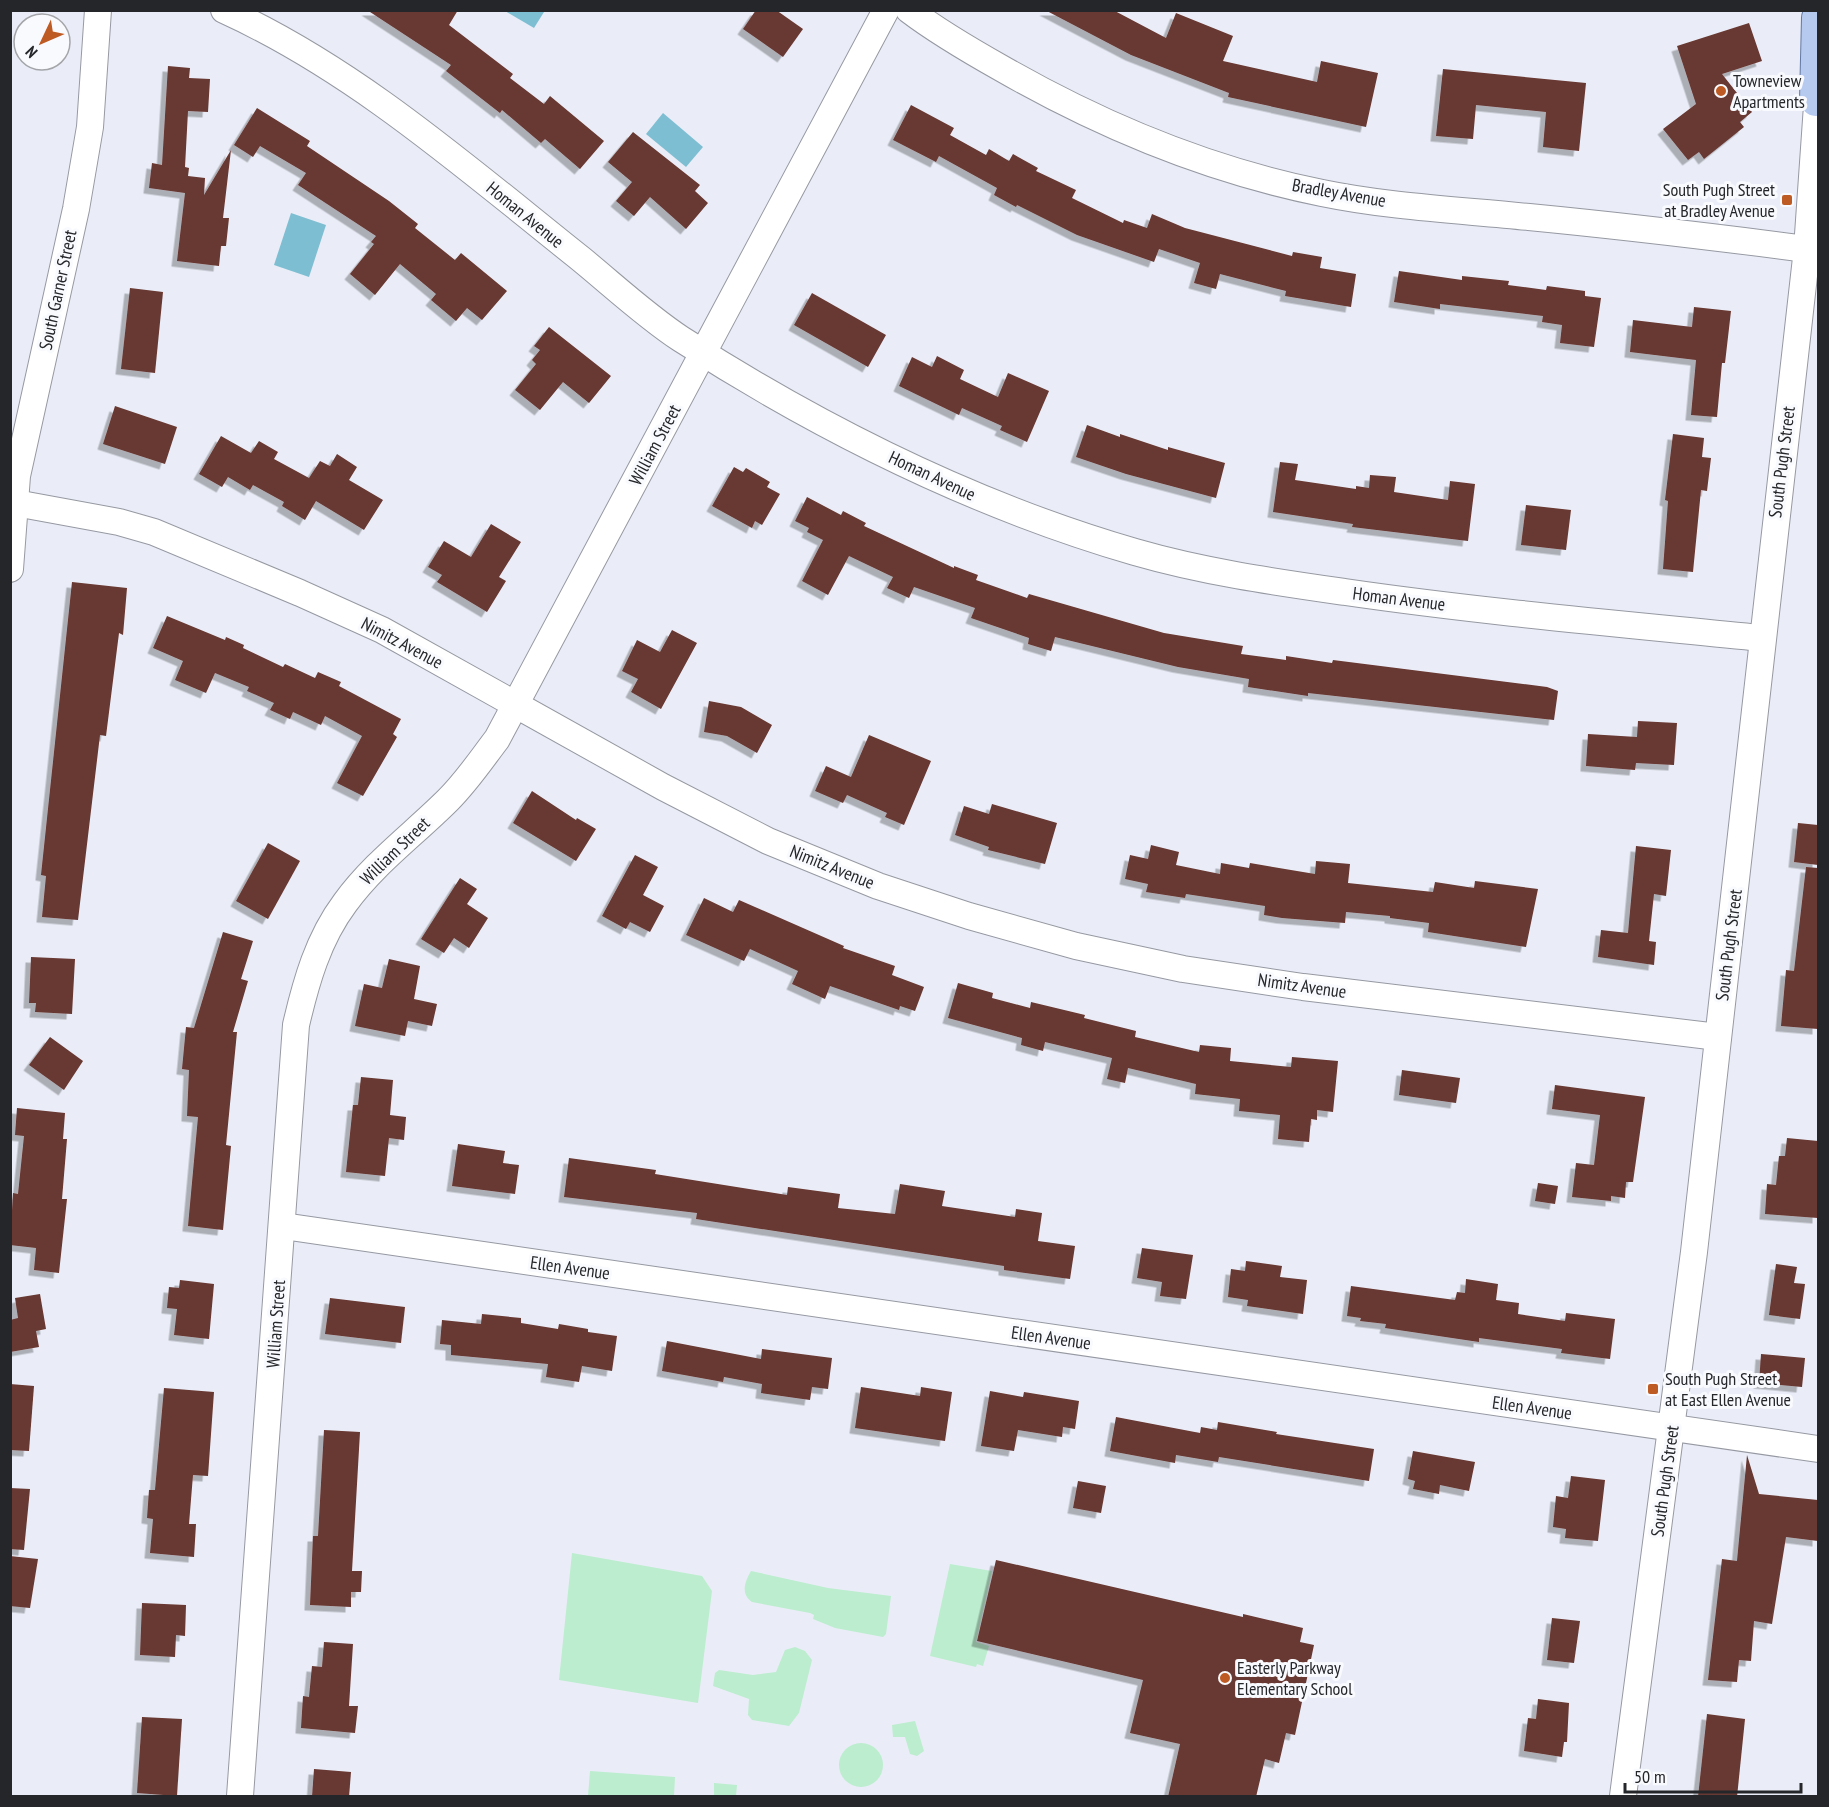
<svg xmlns="http://www.w3.org/2000/svg" width="1829" height="1807" font-family="'PT Sans Narrow',sans-serif">
  <style>
    .green { fill: #bcedcf }
    .water { fill: #7ebed2 }
    .building { fill: #683731; filter: url(#shadow) }
    .lines { fill: none; stroke-linecap: round; stroke-linejoin: round }
    .minor-casing { stroke: #9699a2; stroke-width: 28 }
    .major-casing { stroke: #6379a2; stroke-width: 34 }
    .minor { stroke: #fff; stroke-width: 26 }
    .major { stroke: #b6c9ee; stroke-width: 32 }
    .poi-dot { fill: #be5a23; stroke: #f9fafe; stroke-width: 2 }
    .labels { text-anchor: middle; stroke-width: 6; stroke-linejoin: round; paint-order: stroke }
    .poi-label { font-size: 18px; fill: #252629; stroke: #f9fafe; text-anchor: start }
    .street-label { font-size: 18px; fill: #252629; stroke: #f9fafe }
  </style>
  <defs>
    <filter id="shadow"><feDropShadow dx="-5.5" dy="5.5" stdDeviation="0" flood-color="#0004"/></filter>
  </defs>
  <rect width="100%" height="100%" fill="#eaedf7"/>
  <!-- green -->
  <g class="green">
    <path d="M 572,1553 L 702,1576 L 712,1591 L 698,1703 L 559,1680 Z"/>
    <path d="M 950,1564 L 992,1571 L 976,1642 L 989,1646 L 983,1666 L 977,1664 L 976,1667 L 930,1656 Z"/>
    <path d="M 751,1571 L 828,1588 L 891,1596 L 886,1634 L 883,1637 L 835,1628 L 813,1619 L 814,1615 L 810,1613 L 752,1602 C 740,1593 745,1582 751,1571 Z"/>
    <path d="M 795,1647 L 805,1651 L 812,1660 L 799,1713 L 789,1726 L 752,1720 L 748,1715 L 749,1699 L 713,1686 L 715,1673 L 719,1670 L 753,1675 L 776,1672 L 785,1650 Z"/>
    <path d="M 915,1721 L 924,1751 L 917,1756 L 910,1754 L 905,1737 L 893,1737 L 892,1725 Z"/>
    <circle cx="861" cy="1765" r="22"/>
    <path d="M 590,1771 L 675,1777 L 674,1796 L 588,1796 Z"/>
    <path d="M 714,1783 L 737,1785 L 736,1796 L 714,1796 Z"/>
  </g>
  <!-- water -->
  <g class="water">
    <path d="M 542,11 L 544,12 L 534,28 L 505,11 Z"/>
    <path d="M 663,113 L 703,147 L 686,167 L 646,134 Z"/>
    <path d="M 291,213 L 326,225 L 309,277 L 274,265 Z"/>
  </g>
  <!-- building -->
  <g class="building">
    <path d="M 367,10 L 458,10 L 449,25 L 513,74 L 510,78 L 544,104 L 550,96 L 604,141 L 580,169 L 545,139 L 541,143 L 502,110 L 500,113 L 446,71 L 451,65 Z"/>
    <path d="M 756,10 L 776,10 L 803,29 L 783,57 L 743,29 Z"/>
    <path d="M 1045,10 L 1113,10 L 1166,38 L 1176,13 L 1233,36 L 1223,61 L 1317,82 L 1321,61 L 1378,73 L 1366,127 L 1228,97 L 1229,93 L 1131,55 Z"/>
    <path d="M 1749,23 L 1762,61 L 1722,74 L 1752,112 L 1740,122 L 1744,127 L 1704,159 L 1699,152 L 1688,160 L 1663,129 L 1696,104 L 1677,46 Z"/>
    <path d="M 168,66 L 190,68 L 189,78 L 210,79 L 208,112 L 188,111 L 185,167 L 189,168 L 188,176 L 205,178 L 204,195 L 231,150 L 223,218 L 229,218 L 226,246 L 221,246 L 219,266 L 177,261 L 185,193 L 149,188 L 152,163 L 162,165 Z"/>
    <path d="M 1443,69 L 1586,83 L 1579,151 L 1543,147 L 1546,112 L 1476,105 L 1473,139 L 1436,136 Z"/>
    <path d="M 911,105 L 954,128 L 950,135 L 986,155 L 989,149 L 1009,161 L 1013,154 L 1038,168 L 1036,171 L 1076,190 L 1072,198 L 1123,223 L 1124,220 L 1147,228 L 1152,214 L 1185,228 L 1292,256 L 1293,252 L 1322,257 L 1320,268 L 1356,274 L 1351,307 L 1285,296 L 1286,291 L 1220,274 L 1216,289 L 1194,283 L 1200,263 L 1159,249 L 1154,262 L 1077,235 L 1017,205 L 1016,207 L 994,195 L 997,188 L 939,156 L 936,162 L 893,140 Z"/>
    <path d="M 257,108 L 310,141 L 307,146 L 389,201 L 418,224 L 415,228 L 455,260 L 461,253 L 507,291 L 482,320 L 467,308 L 456,321 L 431,300 L 436,294 L 400,264 L 375,295 L 350,274 L 374,244 L 371,242 L 376,236 L 298,185 L 306,173 L 260,146 L 253,157 L 234,145 Z"/>
    <path d="M 633,132 L 700,185 L 695,191 L 708,203 L 686,229 L 650,197 L 634,216 L 616,201 L 632,182 L 608,162 Z"/>
    <path d="M 1399,271 L 1462,280 L 1462,276 L 1509,281 L 1508,285 L 1546,290 L 1547,286 L 1585,291 L 1585,296 L 1601,298 L 1594,347 L 1560,343 L 1562,325 L 1542,322 L 1543,316 L 1440,304 L 1440,309 L 1394,302 Z"/>
    <path d="M 130,288 L 163,292 L 155,373 L 121,369 Z"/>
    <path d="M 812,293 L 886,335 L 868,367 L 794,325 Z"/>
    <path d="M 1694,307 L 1731,311 L 1725,363 L 1722,363 L 1717,417 L 1691,415 L 1696,360 L 1630,352 L 1633,320 L 1692,327 Z"/>
    <path d="M 549,327 L 611,376 L 589,403 L 563,382 L 540,410 L 515,390 L 536,364 L 532,360 L 540,350 L 534,346 Z"/>
    <path d="M 937,356 L 964,370 L 960,379 L 998,397 L 1008,373 L 1049,391 L 1027,442 L 1000,430 L 1002,426 L 962,408 L 959,415 L 899,386 L 912,357 L 932,367 Z"/>
    <path d="M 115,406 L 177,427 L 165,464 L 103,444 Z"/>
    <path d="M 1087,425 L 1120,437 L 1120,434 L 1168,450 L 1168,447 L 1225,463 L 1216,498 L 1126,474 L 1076,457 Z"/>
    <path d="M 1673,434 L 1704,438 L 1702,457 L 1711,458 L 1707,491 L 1701,490 L 1693,572 L 1663,569 L 1668,501 L 1665,500 Z"/>
    <path d="M 221,436 L 251,453 L 259,441 L 278,452 L 274,459 L 309,478 L 320,461 L 330,466 L 337,454 L 357,467 L 349,480 L 383,500 L 364,530 L 316,501 L 305,520 L 282,506 L 284,502 L 253,485 L 250,490 L 228,477 L 222,487 L 199,474 Z"/>
    <path d="M 1280,462 L 1298,464 L 1295,480 L 1356,489 L 1356,486 L 1369,488 L 1370,475 L 1396,477 L 1394,492 L 1448,500 L 1450,481 L 1475,484 L 1468,541 L 1352,527 L 1353,524 L 1273,512 Z"/>
    <path d="M 734,467 L 743,472 L 746,468 L 770,482 L 767,487 L 780,494 L 762,525 L 755,521 L 752,528 L 712,506 Z"/>
    <path d="M 807,497 L 841,515 L 843,511 L 866,523 L 864,526 L 954,568 L 954,566 L 978,575 L 976,580 L 1027,598 L 1029,594 L 1164,633 L 1243,646 L 1241,654 L 1286,660 L 1286,656 L 1332,663 L 1333,660 L 1547,687 L 1558,691 L 1554,720 L 1308,693 L 1308,696 L 1248,687 L 1249,679 L 1178,667 L 1055,637 L 1051,651 L 1028,644 L 1029,638 L 971,618 L 975,608 L 914,587 L 909,598 L 887,588 L 893,577 L 849,556 L 828,595 L 802,581 L 823,540 L 807,532 L 809,528 L 795,521 Z"/>
    <path d="M 1526,505 L 1571,510 L 1566,550 L 1521,545 Z"/>
    <path d="M 491,524 L 521,542 L 499,577 L 506,581 L 487,612 L 437,582 L 442,575 L 428,567 L 444,541 L 471,557 Z"/>
    <path d="M 72,582 L 127,588 L 123,635 L 119,633 L 106,736 L 100,735 L 78,920 L 42,917 L 46,876 L 41,875 Z"/>
    <path d="M 167,616 L 225,640 L 226,637 L 244,645 L 243,648 L 283,667 L 285,664 L 315,678 L 318,672 L 341,682 L 339,686 L 401,719 L 393,734 L 397,737 L 363,796 L 337,783 L 362,736 L 325,716 L 321,725 L 293,712 L 290,719 L 270,710 L 274,703 L 247,691 L 249,687 L 215,673 L 206,693 L 175,680 L 183,661 L 153,648 Z"/>
    <path d="M 672,630 L 697,643 L 661,709 L 631,692 L 638,679 L 622,671 L 637,640 L 660,652 Z"/>
    <path d="M 709,701 L 741,707 L 772,725 L 757,753 L 727,736 L 704,732 Z"/>
    <path d="M 1638,721 L 1677,723 L 1674,765 L 1636,763 L 1635,770 L 1586,766 L 1588,734 L 1637,737 Z"/>
    <path d="M 869,735 L 931,761 L 904,825 L 885,817 L 887,813 L 847,795 L 843,803 L 815,791 L 826,766 L 851,777 Z"/>
    <path d="M 532,791 L 576,820 L 577,818 L 596,829 L 576,861 L 513,823 Z"/>
    <path d="M 992,804 L 1057,823 L 1045,864 L 988,850 L 989,847 L 955,835 L 964,806 L 989,814 Z"/>
    <path d="M 1798,823 L 1818,825 L 1818,865 L 1794,862 Z"/>
    <path d="M 268,843 L 300,861 L 268,919 L 236,901 Z"/>
    <path d="M 1151,845 L 1179,852 L 1176,865 L 1220,874 L 1221,863 L 1249,868 L 1250,863 L 1315,874 L 1316,861 L 1350,864 L 1348,883 L 1433,892 L 1435,882 L 1474,888 L 1475,881 L 1538,889 L 1526,947 L 1428,932 L 1429,923 L 1390,918 L 1390,916 L 1346,912 L 1345,923 L 1282,918 L 1264,915 L 1265,906 L 1186,894 L 1185,898 L 1146,892 L 1148,884 L 1125,879 L 1130,855 L 1148,859 Z"/>
    <path d="M 1636,846 L 1671,850 L 1666,896 L 1654,894 L 1649,941 L 1656,942 L 1654,965 L 1598,957 L 1601,930 L 1628,933 Z"/>
    <path d="M 635,855 L 658,867 L 643,895 L 664,906 L 650,932 L 630,922 L 626,929 L 602,916 Z"/>
    <path d="M 1806,867 L 1818,868 L 1818,1029 L 1781,1026 L 1786,970 L 1794,971 Z"/>
    <path d="M 460,878 L 477,889 L 467,904 L 488,918 L 469,948 L 454,938 L 444,953 L 421,939 Z"/>
    <path d="M 704,898 L 733,912 L 739,900 L 844,946 L 843,948 L 895,966 L 892,975 L 924,987 L 915,1011 L 900,1006 L 899,1010 L 830,986 L 825,999 L 792,984 L 798,971 L 750,949 L 744,961 L 686,935 Z"/>
    <path d="M 223,932 L 253,941 L 241,979 L 248,981 L 233,1032 L 237,1032 L 226,1145 L 231,1146 L 223,1230 L 188,1226 L 198,1117 L 187,1116 L 189,1070 L 182,1069 L 186,1027 L 194,1028 Z"/>
    <path d="M 31,957 L 75,959 L 72,1014 L 35,1012 L 36,1003 L 29,1003 Z"/>
    <path d="M 389,959 L 420,966 L 414,999 L 437,1004 L 432,1026 L 408,1021 L 405,1036 L 355,1026 L 364,984 L 382,988 Z"/>
    <path d="M 958,983 L 993,993 L 992,998 L 1030,1008 L 1031,1002 L 1085,1015 L 1084,1018 L 1136,1031 L 1135,1037 L 1199,1052 L 1200,1045 L 1231,1048 L 1230,1061 L 1291,1067 L 1292,1057 L 1338,1061 L 1333,1112 L 1317,1110 L 1317,1120 L 1311,1119 L 1309,1142 L 1278,1139 L 1280,1115 L 1239,1111 L 1240,1099 L 1195,1094 L 1196,1084 L 1128,1068 L 1125,1083 L 1107,1079 L 1112,1058 L 1045,1042 L 1043,1051 L 1021,1045 L 1022,1038 L 948,1018 Z"/>
    <path d="M 50,1037 L 83,1061 L 64,1090 L 29,1065 Z"/>
    <path d="M 1402,1070 L 1460,1078 L 1456,1103 L 1399,1095 Z"/>
    <path d="M 361,1077 L 393,1080 L 390,1115 L 406,1117 L 404,1140 L 389,1138 L 385,1176 L 346,1172 L 353,1105 L 358,1105 Z"/>
    <path d="M 1555,1085 L 1645,1097 L 1633,1182 L 1626,1182 L 1625,1198 L 1611,1196 L 1611,1201 L 1572,1197 L 1576,1163 L 1594,1165 L 1600,1115 L 1552,1109 Z"/>
    <path d="M 17,1108 L 65,1113 L 63,1139 L 67,1139 L 62,1199 L 67,1199 L 59,1273 L 34,1270 L 36,1248 L 10,1245 L 13,1193 L 18,1194 L 24,1136 L 15,1135 Z"/>
    <path d="M 1787,1138 L 1818,1141 L 1818,1218 L 1765,1214 L 1767,1184 L 1776,1185 L 1779,1156 L 1785,1156 Z"/>
    <path d="M 458,1144 L 505,1151 L 503,1163 L 519,1165 L 515,1194 L 452,1186 Z"/>
    <path d="M 569,1158 L 656,1170 L 655,1174 L 787,1195 L 788,1187 L 840,1194 L 838,1208 L 895,1214 L 900,1184 L 945,1191 L 942,1206 L 1015,1217 L 1016,1209 L 1042,1213 L 1038,1241 L 1075,1246 L 1070,1279 L 1004,1270 L 1004,1266 L 696,1219 L 697,1213 L 564,1197 Z"/>
    <path d="M 1538,1183 L 1558,1186 L 1555,1204 L 1535,1201 Z"/>
    <path d="M 1142,1248 L 1193,1255 L 1186,1299 L 1160,1296 L 1162,1282 L 1137,1278 Z"/>
    <path d="M 1246,1261 L 1282,1266 L 1280,1277 L 1307,1280 L 1303,1314 L 1247,1306 L 1248,1300 L 1228,1297 L 1231,1269 L 1245,1271 Z"/>
    <path d="M 1776,1264 L 1797,1267 L 1794,1283 L 1805,1284 L 1800,1319 L 1769,1315 Z"/>
    <path d="M 1466,1279 L 1498,1284 L 1496,1300 L 1519,1303 L 1518,1314 L 1565,1321 L 1566,1313 L 1615,1319 L 1610,1359 L 1561,1353 L 1562,1349 L 1479,1338 L 1479,1342 L 1385,1328 L 1386,1324 L 1360,1321 L 1361,1318 L 1347,1316 L 1351,1286 L 1455,1300 L 1457,1292 L 1465,1293 Z"/>
    <path d="M 180,1280 L 214,1284 L 209,1339 L 174,1335 L 177,1309 L 167,1308 L 169,1287 L 179,1288 Z"/>
    <path d="M 40,1294 L 46,1329 L 36,1331 L 39,1347 L 10,1352 L 10,1320 L 18,1318 L 15,1298 Z"/>
    <path d="M 330,1298 L 405,1307 L 401,1343 L 325,1334 Z"/>
    <path d="M 482,1314 L 521,1318 L 521,1323 L 558,1329 L 559,1324 L 588,1329 L 588,1332 L 617,1336 L 612,1371 L 582,1366 L 579,1382 L 546,1377 L 548,1364 L 451,1355 L 451,1345 L 440,1344 L 442,1320 L 481,1324 Z"/>
    <path d="M 667,1341 L 761,1359 L 762,1349 L 832,1358 L 828,1389 L 812,1387 L 810,1400 L 761,1393 L 762,1384 L 724,1377 L 723,1382 L 662,1371 Z"/>
    <path d="M 1761,1354 L 1805,1358 L 1802,1387 L 1759,1383 Z"/>
    <path d="M 10,1384 L 34,1386 L 29,1451 L 10,1450 Z"/>
    <path d="M 861,1387 L 920,1396 L 921,1387 L 952,1392 L 945,1441 L 855,1428 Z"/>
    <path d="M 164,1388 L 214,1392 L 208,1476 L 193,1475 L 189,1524 L 196,1524 L 194,1557 L 150,1553 L 153,1519 L 147,1518 L 149,1490 L 155,1490 Z"/>
    <path d="M 990,1391 L 1023,1397 L 1024,1392 L 1079,1401 L 1075,1429 L 1063,1427 L 1062,1437 L 1018,1430 L 1014,1451 L 981,1446 Z"/>
    <path d="M 1116,1417 L 1200,1433 L 1201,1427 L 1217,1430 L 1218,1422 L 1277,1432 L 1276,1434 L 1374,1449 L 1369,1481 L 1219,1457 L 1218,1462 L 1176,1455 L 1175,1463 L 1110,1451 Z"/>
    <path d="M 324,1430 L 360,1432 L 352,1571 L 362,1571 L 361,1592 L 351,1592 L 351,1607 L 310,1605 L 313,1536 L 318,1536 Z"/>
    <path d="M 1413,1451 L 1475,1462 L 1469,1491 L 1440,1485 L 1439,1494 L 1413,1489 L 1415,1481 L 1408,1479 Z"/>
    <path d="M 1747,1455 L 1759,1494 L 1818,1500 L 1818,1541 L 1786,1537 L 1772,1624 L 1754,1621 L 1751,1661 L 1739,1660 L 1737,1682 L 1708,1680 L 1722,1559 L 1737,1561 Z"/>
    <path d="M 1571,1476 L 1605,1480 L 1598,1541 L 1565,1538 L 1566,1529 L 1553,1527 L 1556,1496 L 1568,1498 Z"/>
    <path d="M 1078,1481 L 1106,1486 L 1101,1513 L 1073,1508 Z"/>
    <path d="M 10,1488 L 30,1489 L 24,1550 L 10,1549 Z"/>
    <path d="M 10,1556 L 38,1559 L 30,1608 L 10,1606 Z"/>
    <path d="M 996,1560 L 1243,1617 L 1243,1614 L 1303,1628 L 1300,1642 L 1314,1645 L 1295,1735 L 1286,1733 L 1279,1763 L 1265,1759 L 1256,1797 L 1168,1797 L 1180,1744 L 1130,1733 L 1143,1680 L 977,1641 Z"/>
    <path d="M 142,1603 L 186,1605 L 185,1636 L 176,1635 L 175,1657 L 140,1655 Z"/>
    <path d="M 1552,1618 L 1580,1621 L 1574,1663 L 1547,1660 Z"/>
    <path d="M 324,1642 L 353,1644 L 349,1706 L 358,1706 L 355,1733 L 301,1728 L 303,1696 L 309,1697 L 312,1666 L 322,1667 Z"/>
    <path d="M 1538,1699 L 1569,1703 L 1567,1742 L 1564,1742 L 1562,1757 L 1524,1751 L 1528,1718 L 1536,1719 Z"/>
    <path d="M 1707,1714 L 1745,1719 L 1737,1797 L 1698,1797 Z"/>
    <path d="M 142,1717 L 182,1719 L 177,1796 L 137,1793 Z"/>
    <path d="M 314,1769 L 351,1772 L 349,1797 L 312,1797 Z"/>
  </g>
  <g class="lines">
    <defs>
      <g id="minor">
        <path d="M 224,10 C 356,70 469,170 581,259 C 614,286 646,316 681,339 C 823,430 973,505 1135,552 C 1204,572 1275,582 1345,592 C 1483,612 1622,624 1761,638"/>
        <path d="M 909,10 C 938,32 969,50 1001,68 C 1102,126 1208,170 1322,193 C 1390,207 1460,210 1529,217 C 1622,226 1714,237 1807,249"/>
        <path d="M 10,502 L 119,522 L 154,532 L 300,593 L 382,630 L 663,787 L 768,841 L 878,886 L 969,916 L 1076,946 L 1183,969 L 1303,987 L 1718,1037"/>
        <path d="M 10,569 L 17,476 L 76,209 L 90,127 L 98,10"/>
        <path d="M 283,1226 L 1818,1449"/>
        <path d="M 240,1796 L 296,1025 C 306,982 318,939 345,903 C 374,863 414,834 448,800 C 467,781 481,760 497,739 L 886,10"/>
        <path d="M 1623,1796 L 1694,1252 L 1807,249 L 1818,91"/>
      </g>
      <path id="major" d="M 1816,100 L 1818,18"/>
    </defs>
    <!-- minor casing -->
    <use href="#minor" class="minor-casing"/>
    <!-- major casing -->
    <use href="#major" class="major-casing"/>
    <!-- minor -->
    <use href="#minor" class="minor"/>
    <!-- major -->
    <use href="#major" class="major"/>
  </g>
  <!-- markers -->
  <g class="poi-dot">
    <circle cx="1721" cy="91" r="6"/>
    <rect x="1781" y="194" width="12" height="12" rx="3"/>
    <rect x="1647" y="1383" width="12" height="12" rx="3"/>
    <circle cx="1225" cy="1678" r="6"/>
  </g>
  <g class="labels">
    <!-- poi labels -->
    <g class="poi-label">
      <text x="1733" y="87">Towneview<tspan x="1733" dy="21">Apartments</tspan></text>
      <text x="1775" y="196" text-anchor="end">South Pugh Street<tspan x="1775" dy="21">at Bradley Avenue</tspan></text>
      <text x="1665" y="1385">South Pugh Street<tspan x="1665" dy="21">at East Ellen Avenue</tspan></text>
      <text x="1237" y="1674">Easterly Parkway<tspan x="1237" dy="21">Elementary School</tspan></text>
    </g>
    <!-- street labels -->
    <g class="street-label">
      <text transform="translate(1339 193) rotate(10)" y="6">Bradley Avenue</text>
      <text transform="translate(525 215) rotate(39)" y="6">Homan Avenue</text>
      <text transform="translate(58 290) rotate(-78)" y="6">South Garner Street</text>
      <text transform="translate(655 445) rotate(-62)" y="6">William Street</text>
      <text transform="translate(1782 462) rotate(-83)" y="6">South Pugh Street</text>
      <text transform="translate(932 476) rotate(25)" y="6">Homan Avenue</text>
      <text transform="translate(1399 599) rotate(7)" y="6">Homan Avenue</text>
      <text transform="translate(402 643) rotate(28)" y="6">Nimitz Avenue</text>
      <text transform="translate(395 851) rotate(-44)" y="6">William Street</text>
      <text transform="translate(832 867) rotate(22)" y="6">Nimitz Avenue</text>
      <text transform="translate(1729 945) rotate(-83)" y="6">South Pugh Street</text>
      <text transform="translate(1302 986) rotate(8)" y="6">Nimitz Avenue</text>
      <text transform="translate(570 1268) rotate(8)" y="6">Ellen Avenue</text>
      <text transform="translate(276 1324) rotate(-86)" y="6">William Street</text>
      <text transform="translate(1051 1338) rotate(8)" y="6">Ellen Avenue</text>
      <text transform="translate(1532 1408) rotate(8)" y="6">Ellen Avenue</text>
      <text transform="translate(1665 1481) rotate(-82)" y="6">South Pugh Street</text>
    </g>
  </g>
  <!-- border -->
  <rect width="1829" height="1807" fill="none" stroke="#252629" stroke-width="24"/>
  <!-- north arrow -->
  <g transform="translate(42 42) rotate(226)"><circle r="28" fill="#f9fafe" stroke="#a4a5a9" stroke-width="1.5"/>
  <path d="M0-4.5L10 22L0 15L-10 22Z" fill="#be5a23"/>
  <text y="-9" font-size="16" font-weight="bold" text-anchor="middle" fill="#252629">N</text>
  </g>
  <!-- scale -->
  <path d="M1625 1783v9h176v-9" fill="none" stroke="#252629" stroke-width="3"/>
  <text x="1634" y="1783" font-size="18" fill="#252629" stroke="#f9fafe" stroke-width="4.5" paint-order="stroke">50 m</text>
</svg>
